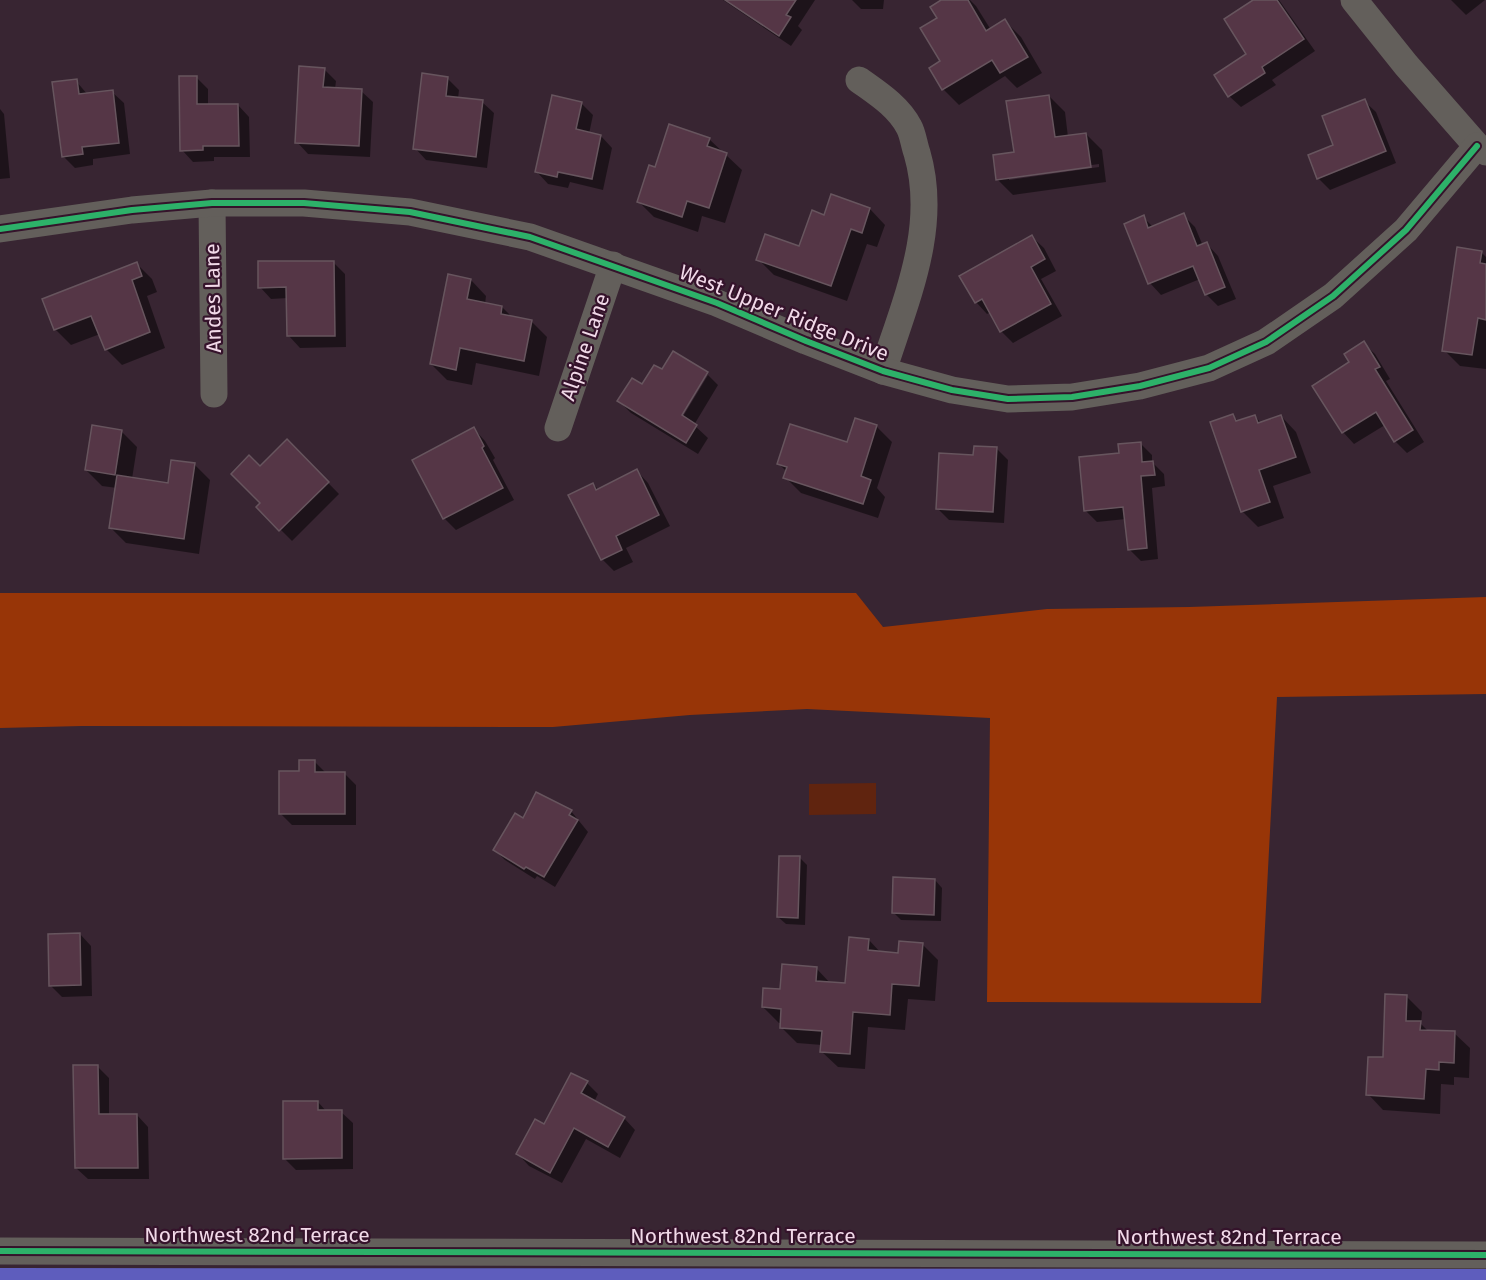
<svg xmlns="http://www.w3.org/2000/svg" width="1486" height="1280" font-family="'Fira Sans',sans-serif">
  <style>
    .green { fill: #60240f }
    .forest { fill: #983507 }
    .shadow { fill: #0007; fill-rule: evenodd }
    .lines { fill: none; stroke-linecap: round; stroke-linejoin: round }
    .canal { stroke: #5e5dbd; stroke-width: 20 }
    .building { fill: #553646; stroke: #67555e; stroke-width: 1.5 }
    .minor { stroke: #635f5b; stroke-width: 27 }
    .cycleway-casing { stroke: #35132b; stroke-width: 10 }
    .cycleway { stroke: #2db169; stroke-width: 6 }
    .labels { text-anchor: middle; stroke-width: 4.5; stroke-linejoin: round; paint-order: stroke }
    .street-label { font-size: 21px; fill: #f1d9e8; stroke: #35132b }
  </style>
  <rect width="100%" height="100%" fill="#382532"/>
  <!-- green -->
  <path class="green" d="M 876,783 L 876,814 L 809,815 L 809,784 Z"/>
  <!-- forest -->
  <path class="forest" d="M 0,593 L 856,593 L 883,627 L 1047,609 L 1189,607 L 1486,597 L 1486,694 L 1277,697 L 1261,1003 L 987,1002 L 990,718 L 807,709 L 690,715 L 553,727 L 82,726 L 0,728 Z"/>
  <!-- shadow -->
  <g class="shadow">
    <path d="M 723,0 L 815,0 L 798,26 L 802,30 L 791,46 Z"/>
    <path d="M 852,0 L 884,0 L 883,9 L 861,9 Z"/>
    <path d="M 944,0 L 970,0 L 976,6 L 991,30 L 1005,21 L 1021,37 L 1042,73 L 1017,88 L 1005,76 L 959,105 L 943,89 L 939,18 Z"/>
    <path d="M 1256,0 L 1279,0 L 1315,51 L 1272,80 L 1276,85 L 1241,107 L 1229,96 L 1248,54 Z"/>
    <path d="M 1451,0 L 1485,0 L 1466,15 Z"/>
    <path d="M 324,69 L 336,81 L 335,89 L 361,91 L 373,102 L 370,157 L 308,154 L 297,142 Z"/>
    <path d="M 197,78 L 208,89 L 208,106 L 238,105 L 249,117 L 250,157 L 214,157 L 214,161 L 193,162 L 182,150 Z"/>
    <path d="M 447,78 L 459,90 L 458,99 L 482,102 L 494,113 L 487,168 L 426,160 L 415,148 Z"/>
    <path d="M 76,81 L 88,95 L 112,92 L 124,103 L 130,154 L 93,159 L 93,165 L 75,168 L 63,156 Z"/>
    <path d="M 1049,96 L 1065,112 L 1068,137 L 1086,134 L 1102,150 L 1106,182 L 1013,195 L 998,180 ZM 1099,164 L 1099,167 L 1009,180 L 1009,177 Z"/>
    <path d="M 553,97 L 582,104 L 593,115 L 589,134 L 601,136 L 612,148 L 603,190 L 570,182 L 568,188 L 548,184 L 537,172 Z"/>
    <path d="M 1364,101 L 1376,112 L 1396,163 L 1330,190 L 1318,178 L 1335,146 Z"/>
    <path d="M 0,109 L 4,114 L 10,178 L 0,179 Z"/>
    <path d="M 709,139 L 742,170 L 725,223 L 702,216 L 698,232 L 654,217 L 639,202 L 656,169 Z"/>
    <path d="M 870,209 L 885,225 L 877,247 L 867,244 L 847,301 L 774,275 L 758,259 L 800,248 L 825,217 Z"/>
    <path d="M 1183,215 L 1195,227 L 1203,246 L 1207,244 L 1218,256 L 1236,299 L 1218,306 L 1206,294 L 1200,279 L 1161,295 L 1150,283 L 1126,225 L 1143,217 L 1153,227 Z"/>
    <path d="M 1032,237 L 1044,248 L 1056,271 L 1041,279 L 1062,316 L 1013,343 L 1001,331 L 991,312 L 987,314 L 976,302 Z"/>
    <path d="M 1481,252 L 1486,257 L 1486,369 L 1460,366 L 1444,350 Z"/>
    <path d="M 333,262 L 345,274 L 346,347 L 300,348 L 289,336 L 288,298 L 271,299 L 260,287 Z"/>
    <path d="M 136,263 L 152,279 L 157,292 L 147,296 L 165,348 L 122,365 L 106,349 L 100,334 L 71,345 L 55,329 Z"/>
    <path d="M 471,280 L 486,296 L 485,304 L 502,307 L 512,317 L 531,321 L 547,337 L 539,376 L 476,363 L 472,385 L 447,380 L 431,364 Z"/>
    <path d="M 1363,343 L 1375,354 L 1390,379 L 1386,381 L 1424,442 L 1407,453 L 1395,441 L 1385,425 L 1354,444 L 1343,432 L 1351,363 Z"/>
    <path d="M 673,353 L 708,375 L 705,375 L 676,421 L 679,423 L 708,375 L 718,385 L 694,425 L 708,438 L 698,454 L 631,413 L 619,401 L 662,372 Z"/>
    <path d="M 1233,416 L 1239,422 L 1255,416 L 1261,423 L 1281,416 L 1296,432 L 1311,473 L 1273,486 L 1284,518 L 1258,527 L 1242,511 Z"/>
    <path d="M 856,420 L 877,427 L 892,442 L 877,488 L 885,497 L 878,518 L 801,493 L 785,477 L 787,472 L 779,464 L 848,444 Z"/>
    <path d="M 474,429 L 485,441 L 495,458 L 493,460 L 514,500 L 456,530 L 444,518 Z"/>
    <path d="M 121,431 L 137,447 L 132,479 L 169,485 L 195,465 L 210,480 L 199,554 L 126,543 L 111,528 L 117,488 L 102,486 L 86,470 Z"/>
    <path d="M 287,441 L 339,494 L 292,541 L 258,507 L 262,503 L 260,468 Z"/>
    <path d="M 1140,443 L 1152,455 L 1152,462 L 1164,474 L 1165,486 L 1152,488 L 1158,559 L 1141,561 L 1129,549 L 1126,519 L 1097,522 L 1085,510 L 1121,455 Z"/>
    <path d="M 996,448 L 1008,460 L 1004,523 L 949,520 L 937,508 L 975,457 Z"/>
    <path d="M 637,471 L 648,483 L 670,526 L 626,548 L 633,562 L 614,571 L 602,559 L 593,484 L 599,490 Z"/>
    <path d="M 315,762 L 326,773 L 344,773 L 356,785 L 356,825 L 292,825 L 280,813 L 300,773 Z"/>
    <path d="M 571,811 L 588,832 L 555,887 L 537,876 L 535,879 L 505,860 L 495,850 L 524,820 Z"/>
    <path d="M 800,858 L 807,865 L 805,925 L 786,924 L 778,917 Z"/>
    <path d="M 935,880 L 942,888 L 941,921 L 901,920 L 893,912 Z"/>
    <path d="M 80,934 L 91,946 L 92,996 L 62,997 L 50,985 Z"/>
    <path d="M 869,940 L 881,953 L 900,954 L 922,944 L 938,960 L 935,1001 L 908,999 L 905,1030 L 868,1027 L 865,1069 L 838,1067 L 822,1052 L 822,1045 L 797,1043 L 781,1027 L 782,1023 L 779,1023 L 763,1007 L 782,991 L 816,968 L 831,984 L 847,985 Z"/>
    <path d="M 1406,996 L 1422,1012 L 1421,1024 L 1429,1032 L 1454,1033 L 1470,1048 L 1469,1078 L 1454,1077 L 1454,1085 L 1441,1084 L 1440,1114 L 1383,1110 L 1368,1094 L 1384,1059 Z"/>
    <path d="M 97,1066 L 109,1078 L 109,1115 L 137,1115 L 148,1127 L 149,1179 L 88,1179 L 76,1168 Z"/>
    <path d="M 587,1083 L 598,1094 L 594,1102 L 624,1118 L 635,1130 L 620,1158 L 586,1139 L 562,1183 L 529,1166 L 518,1154 Z"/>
    <path d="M 318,1102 L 327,1112 L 341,1112 L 353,1123 L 353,1169 L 296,1170 L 284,1158 Z"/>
  </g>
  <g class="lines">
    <!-- canal -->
    <path class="canal" d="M 0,1278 L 1486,1279"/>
  </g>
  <!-- building -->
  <g class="building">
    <path d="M 725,0 L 796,0 L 786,15 L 791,17 L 779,36 Z"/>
    <path d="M 941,0 L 968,0 L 986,31 L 1005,19 L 1028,57 L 1000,73 L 992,60 L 942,90 L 929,68 L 940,61 L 920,28 L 937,18 L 930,7 Z"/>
    <path d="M 1253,0 L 1277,0 L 1304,39 L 1262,67 L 1265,73 L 1228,97 L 1214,75 L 1246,54 L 1224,19 Z"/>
    <path d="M 299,66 L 325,68 L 323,87 L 362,89 L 359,146 L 295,143 Z"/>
    <path d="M 422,73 L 448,77 L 446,96 L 483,100 L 476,157 L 413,149 Z"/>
    <path d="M 179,76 L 197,76 L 197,104 L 238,104 L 239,146 L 203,146 L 203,150 L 180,151 Z"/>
    <path d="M 77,79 L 79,94 L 113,90 L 119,143 L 82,147 L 83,154 L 62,157 L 52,82 Z"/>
    <path d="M 552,95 L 582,102 L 576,129 L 601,135 L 592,179 L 558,172 L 557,177 L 535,172 Z"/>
    <path d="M 1049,95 L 1055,137 L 1086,133 L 1091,167 L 996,180 L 993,155 L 1014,152 L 1006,101 Z"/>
    <path d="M 1365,99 L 1386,151 L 1317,179 L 1308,155 L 1333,145 L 1322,116 Z"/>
    <path d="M 669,124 L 710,138 L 707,146 L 727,153 L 709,208 L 687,201 L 682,217 L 637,202 L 649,165 L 655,167 Z"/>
    <path d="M 831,194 L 870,208 L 862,233 L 851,229 L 831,286 L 756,260 L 765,234 L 799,246 L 812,210 L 824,215 Z"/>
    <path d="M 1184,213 L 1197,246 L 1207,242 L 1225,287 L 1205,295 L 1193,266 L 1148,284 L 1124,224 L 1144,215 L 1148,228 Z"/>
    <path d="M 1032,235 L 1045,259 L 1031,267 L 1051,304 L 1000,332 L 982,299 L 975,303 L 959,276 Z"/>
    <path d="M 1457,247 L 1482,251 L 1480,263 L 1486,264 L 1486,320 L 1478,318 L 1472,355 L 1442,351 Z"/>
    <path d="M 258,261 L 334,261 L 335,336 L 287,336 L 286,287 L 258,288 Z"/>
    <path d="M 137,262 L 142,276 L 132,280 L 150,332 L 105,350 L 91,316 L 54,330 L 42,299 Z"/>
    <path d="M 448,274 L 471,279 L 467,299 L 502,306 L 501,314 L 532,320 L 524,361 L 460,348 L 456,370 L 430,364 Z"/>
    <path d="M 1364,341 L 1380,367 L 1375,369 L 1413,430 L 1394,442 L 1376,412 L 1342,433 L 1312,386 L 1349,362 L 1344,354 Z"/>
    <path d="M 673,351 L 708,372 L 682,415 L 697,425 L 686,443 L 617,401 L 632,378 L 642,384 L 654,365 L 662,369 Z"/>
    <path d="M 1233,414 L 1236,421 L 1255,415 L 1258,423 L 1281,415 L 1296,457 L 1259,470 L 1270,502 L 1241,512 L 1210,422 Z"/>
    <path d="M 855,418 L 877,425 L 861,476 L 871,480 L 863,504 L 783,478 L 787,467 L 777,464 L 790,424 L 847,442 Z"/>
    <path d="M 92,425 L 122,430 L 115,475 L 85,470 Z"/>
    <path d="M 474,427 L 484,446 L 482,448 L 503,488 L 443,519 L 412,460 Z"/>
    <path d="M 287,439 L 329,482 L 279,531 L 256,507 L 260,503 L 231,474 L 249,455 L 260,466 Z"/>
    <path d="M 1141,442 L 1142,462 L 1153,461 L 1155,475 L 1141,476 L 1147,548 L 1128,550 L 1123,507 L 1084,511 L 1079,457 L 1119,453 L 1118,444 Z"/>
    <path d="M 974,446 L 997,447 L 993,512 L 936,509 L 939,453 L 973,455 Z"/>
    <path d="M 171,460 L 195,463 L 184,539 L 109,528 L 117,475 L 168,483 Z"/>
    <path d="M 637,469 L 659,515 L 616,536 L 622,550 L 601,560 L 568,495 L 593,483 L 596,490 Z"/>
    <path d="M 299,760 L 315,760 L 315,772 L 345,772 L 345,814 L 279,814 L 279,771 L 299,771 Z"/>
    <path d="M 536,792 L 572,810 L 569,815 L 578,820 L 544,877 L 526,867 L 524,869 L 493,850 L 515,813 L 523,818 Z"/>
    <path d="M 779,856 L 800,856 L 798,918 L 777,917 Z"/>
    <path d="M 893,877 L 935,879 L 934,915 L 892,913 Z"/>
    <path d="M 80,933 L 81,985 L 49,986 L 48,934 Z"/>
    <path d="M 849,937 L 869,939 L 868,950 L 898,953 L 899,941 L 923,943 L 919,986 L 892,984 L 890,1015 L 853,1012 L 850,1054 L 820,1052 L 822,1031 L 780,1028 L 781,1009 L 762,1007 L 763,988 L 780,989 L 782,964 L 817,967 L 816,981 L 845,983 Z"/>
    <path d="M 1385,994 L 1407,995 L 1406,1021 L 1421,1021 L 1420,1030 L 1455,1031 L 1454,1063 L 1439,1062 L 1439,1070 L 1426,1069 L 1424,1099 L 1366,1095 L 1368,1057 L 1383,1057 Z"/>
    <path d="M 73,1065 L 98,1065 L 99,1114 L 137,1114 L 138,1168 L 75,1168 Z"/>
    <path d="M 571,1073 L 588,1081 L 581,1093 L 625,1117 L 608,1147 L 574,1128 L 550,1173 L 516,1154 L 535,1119 L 544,1124 Z"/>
    <path d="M 283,1101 L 318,1101 L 318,1110 L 342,1110 L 342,1158 L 283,1159 Z"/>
  </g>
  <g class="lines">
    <!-- minor -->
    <g class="minor">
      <path d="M 1354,0 L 1406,65 L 1477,146 L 1486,152"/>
      <path d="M 859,80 C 877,93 898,106 909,127 C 913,134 914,145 917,153 C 939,228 905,301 883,371"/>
      <path d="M 212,203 L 214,394"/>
      <path d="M 0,229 L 132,210 L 212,203 L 304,203 L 410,212 L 530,237 L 717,303 L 806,341 L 883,371 L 952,390 L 1008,399 L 1072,397 L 1140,386 L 1209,368 L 1266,342 L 1333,296 L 1406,230 L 1477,146"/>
      <path d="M 558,428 L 613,265"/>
      <path d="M 0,1251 L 1486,1255"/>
    </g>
    <defs>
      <g id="cycleway">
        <path d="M 0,229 L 132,210 L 212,203 L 304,203 L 410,212 L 530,237 L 717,303 L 806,341 L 883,371 L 952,390 L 1008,399 L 1072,397 L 1140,386 L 1209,368 L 1266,342 L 1333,296 L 1406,230 L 1477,146"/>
        <path d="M 0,1251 L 1486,1255"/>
      </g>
    </defs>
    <!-- cycleway casing -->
    <use href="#cycleway" class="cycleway-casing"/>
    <!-- cycleway -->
    <use href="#cycleway" class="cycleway"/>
  </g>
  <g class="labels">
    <!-- street labels -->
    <g class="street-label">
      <text transform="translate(213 298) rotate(-91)" y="7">Andes Lane</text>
      <text transform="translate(784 313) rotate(22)" y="7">West Upper Ridge Drive</text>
      <text transform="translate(585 347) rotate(-71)" y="7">Alpine Lane</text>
      <text x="257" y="1242">Northwest 82nd Terrace</text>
      <text x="743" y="1243">Northwest 82nd Terrace</text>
      <text x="1229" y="1244">Northwest 82nd Terrace</text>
    </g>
  </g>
</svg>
